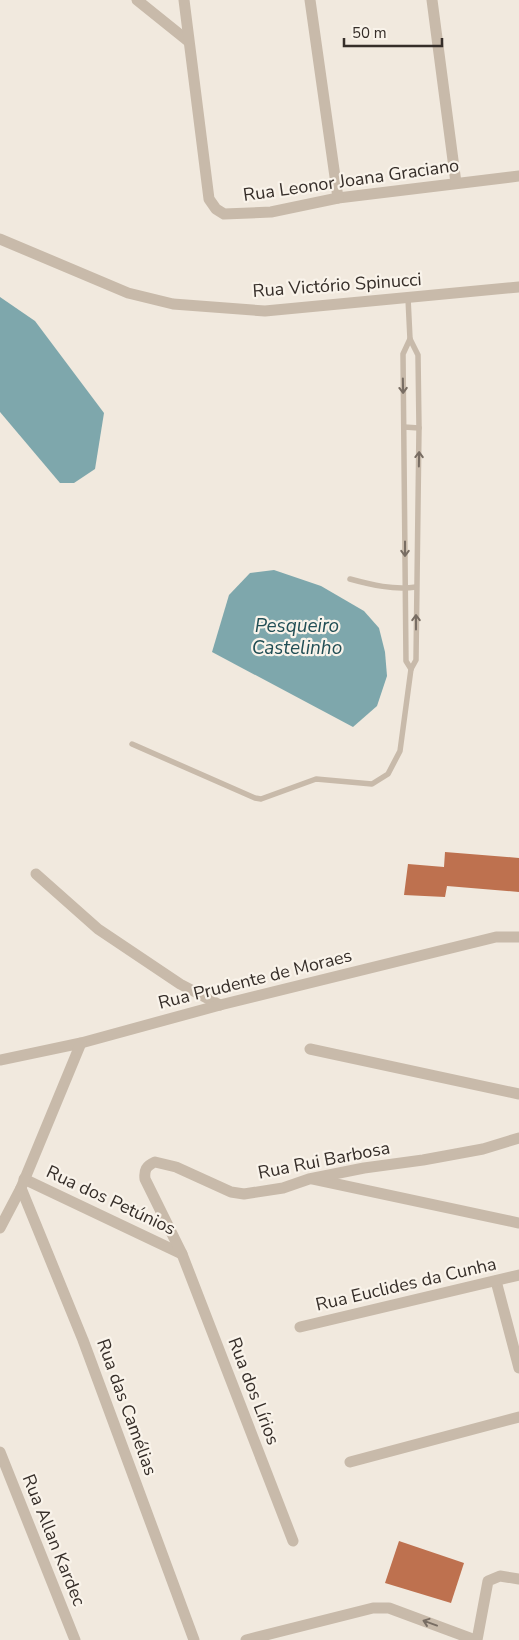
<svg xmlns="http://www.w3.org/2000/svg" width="519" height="1640" font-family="'Nunito Sans',sans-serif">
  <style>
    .water { fill: #7ea7ac }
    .building { fill: #be714f }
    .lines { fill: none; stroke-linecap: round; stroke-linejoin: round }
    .lane { stroke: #c8baaa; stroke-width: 5.5 }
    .street { stroke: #c8baaa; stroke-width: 11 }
    .oneway { stroke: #786d63 }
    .labels { text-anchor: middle; stroke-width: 4.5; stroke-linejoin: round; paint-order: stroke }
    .street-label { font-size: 18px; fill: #362e29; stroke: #f9f3ea }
    .water-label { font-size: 19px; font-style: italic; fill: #214e55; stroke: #f9f3ea }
  </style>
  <rect width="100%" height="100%" fill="#f1e9de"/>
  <!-- water -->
  <g class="water">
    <path d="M 0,297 L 35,321 L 104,413 L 95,469 L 74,483 L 60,483 L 0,412 Z"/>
    <path d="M 274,570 L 321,586 L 364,611 L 379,628 L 385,652 L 387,676 L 377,706 L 353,727 L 212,652 L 229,595 L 250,573 Z"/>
  </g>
  <!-- building -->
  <g class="building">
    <path d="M 445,852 L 519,858 L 519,892 L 447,886 L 445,897 L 404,895 L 408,864 L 444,867 Z"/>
    <path d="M 399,1541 L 464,1563 L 451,1603 L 385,1583 Z"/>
  </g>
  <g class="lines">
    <!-- lane -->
    <g class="lane">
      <path d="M 410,339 L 403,354 L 406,661 L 411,669"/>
      <path d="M 404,427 L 419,428"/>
      <path d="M 350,579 C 372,585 393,590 416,587"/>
      <path d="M 132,744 L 255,798 L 261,799 L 316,779 L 372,784 L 388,774 L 400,751 L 411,669 L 416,660 L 419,428 L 418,355 L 410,339 L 408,298"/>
    </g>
    <!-- street -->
    <g class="street">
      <path d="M 137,0 L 188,41"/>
      <path d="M 184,0 L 209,199 L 216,209 L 224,214 L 271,212 L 338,198 L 519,176"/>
      <path d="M 310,0 L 338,198"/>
      <path d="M 432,0 L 456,183"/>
      <path d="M 0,239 L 128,293 L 173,304 L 265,311 L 519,287"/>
      <path d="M 36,874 L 98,929 L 180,984 L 220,1005"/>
      <path d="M 310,1049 L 519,1094"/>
      <path d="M 0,1060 L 81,1043 L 220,1005 L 496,937 L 519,937"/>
      <path d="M 24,1179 L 182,1254"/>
      <path d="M 313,1179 L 519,1223"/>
      <path d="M 21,1188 L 83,1340 L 194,1640"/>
      <path d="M 0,1228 L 21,1188 L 81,1043"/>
      <path d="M 496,1281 L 519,1368"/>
      <path d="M 300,1327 L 519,1275"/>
      <path d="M 0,1452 L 75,1640"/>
      <path d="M 350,1462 L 519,1417"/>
      <path d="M 293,1541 L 182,1254 L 145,1179 C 144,1170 146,1166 155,1162 L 176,1167 L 231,1192 L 244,1194 L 283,1188 L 309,1179 L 364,1168 L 423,1160 L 483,1149 L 519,1138"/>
      <path d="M 246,1640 L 373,1608 L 389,1608 L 475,1640"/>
      <path d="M 477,1640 L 488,1581 L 500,1576 L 519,1579"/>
    </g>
  </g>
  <!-- one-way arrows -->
  <defs><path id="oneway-shaft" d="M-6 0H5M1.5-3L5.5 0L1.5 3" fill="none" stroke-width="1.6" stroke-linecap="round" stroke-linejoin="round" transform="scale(1.25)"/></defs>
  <g class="oneway">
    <use href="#oneway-shaft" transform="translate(403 386) rotate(89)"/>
    <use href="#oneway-shaft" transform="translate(419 459) rotate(-89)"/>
    <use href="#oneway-shaft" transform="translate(405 549) rotate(90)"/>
    <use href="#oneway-shaft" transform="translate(416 622) rotate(-90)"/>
    <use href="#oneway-shaft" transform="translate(430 1623) rotate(-160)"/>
  </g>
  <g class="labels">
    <!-- street labels -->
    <g class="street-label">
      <text transform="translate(351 180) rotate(-8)" y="6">Rua Leonor Joana Graciano</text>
      <text transform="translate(337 285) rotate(-4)" y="6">Rua Victório Spinucci</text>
      <text transform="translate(255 979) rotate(-14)" y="6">Rua Prudente de Moraes</text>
      <text transform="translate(324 1160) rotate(-11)" y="6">Rua Rui Barbosa</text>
      <text transform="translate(111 1200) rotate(25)" y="6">Rua dos Petúnios</text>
      <text transform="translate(406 1284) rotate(-13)" y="6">Rua Euclides da Cunha</text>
      <text transform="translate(254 1391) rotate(69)" y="6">Rua dos Lírios</text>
      <text transform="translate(127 1407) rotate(70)" y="6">Rua das Camélias</text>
      <text transform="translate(54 1540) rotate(68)" y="6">Rua Allan Kardec</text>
    </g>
    <!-- water labels -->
    <g class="water-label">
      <text x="297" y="632">Pesqueiro<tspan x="297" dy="22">Castelinho</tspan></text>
    </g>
  </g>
  <!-- scale -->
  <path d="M344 38v8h98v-8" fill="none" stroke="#362e29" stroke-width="2.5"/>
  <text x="352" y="38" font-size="15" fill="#362e29" stroke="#f9f3ea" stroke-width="4" paint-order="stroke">50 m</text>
</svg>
